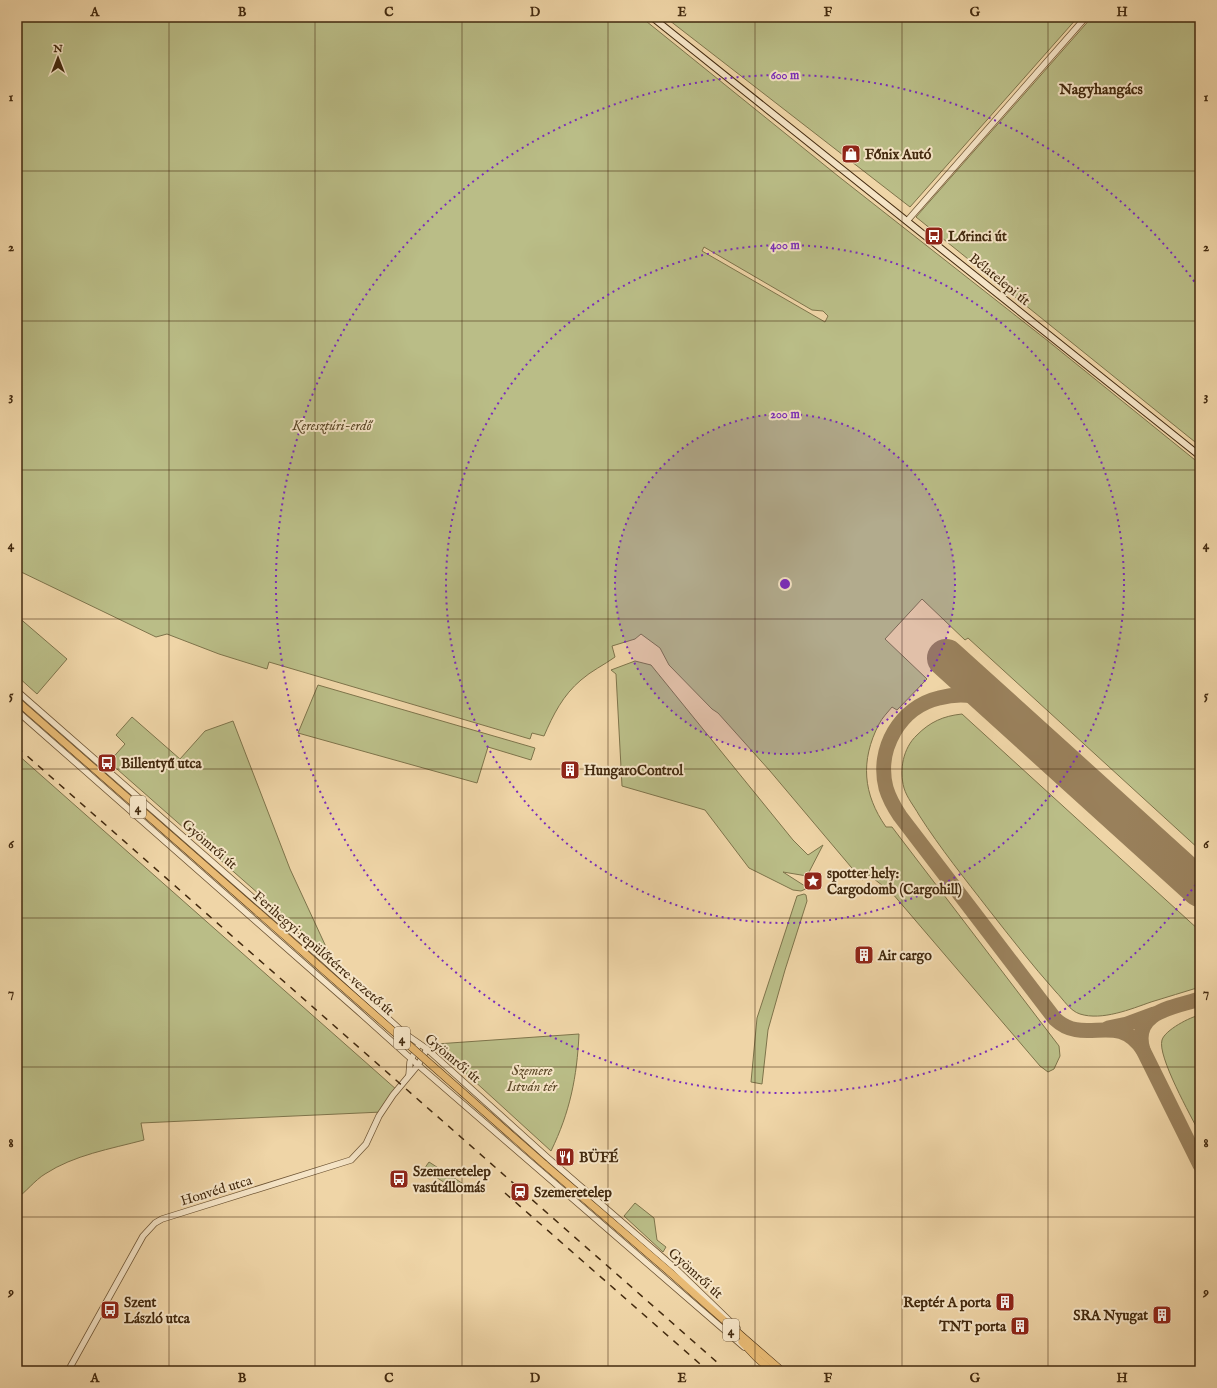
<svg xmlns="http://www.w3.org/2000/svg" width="1217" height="1388" font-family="'IM FELL English',serif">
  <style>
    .green { fill: #babd87; stroke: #7e744b; fill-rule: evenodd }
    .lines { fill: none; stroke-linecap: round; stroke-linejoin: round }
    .taxiway { stroke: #99805b; stroke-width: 15 }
    .runway { stroke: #99805b; stroke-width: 38 }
    .tertiary-casing { stroke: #6e5535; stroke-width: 7 }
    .secondary-casing { stroke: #432a0f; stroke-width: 8 }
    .primary-casing { stroke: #432a0f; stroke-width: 8 }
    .tertiary { stroke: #f5e4c6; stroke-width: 5.5 }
    .secondary { stroke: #f5e4c6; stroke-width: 6 }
    .primary { stroke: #e8ba74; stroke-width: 7 }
    .rail { stroke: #432a0f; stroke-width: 1.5; stroke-dasharray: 7 7; stroke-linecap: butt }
    .primary-bridge-casing { stroke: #432a0f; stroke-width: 8; stroke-linecap: butt }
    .primary-bridge { stroke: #e8ba74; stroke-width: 7 }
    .grid { fill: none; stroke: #432a0f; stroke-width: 1; stroke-opacity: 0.55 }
    .ring { fill: none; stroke: #7b2cbf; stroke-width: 2; stroke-dasharray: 2 4 }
    .labels { text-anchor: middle; stroke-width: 4; stroke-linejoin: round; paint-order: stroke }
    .shield { fill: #f5e4c6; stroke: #786246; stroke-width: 1 }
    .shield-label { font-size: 13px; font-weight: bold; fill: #432a0f }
    .poi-label { font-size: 14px; font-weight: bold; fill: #432a0f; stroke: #f5e4c6; text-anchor: start }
    .street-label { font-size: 14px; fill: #432a0f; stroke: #f5e4c6 }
    .park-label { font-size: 14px; font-style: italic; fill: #5b4727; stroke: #f5e4c6 }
    .neighbourhood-label { font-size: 15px; font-weight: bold; fill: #432a0f; stroke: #f5e4c6 }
    .centre { fill: #7b2cbf; stroke: #f5e4c6; stroke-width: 2 }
    .ring-label { font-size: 12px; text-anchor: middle; font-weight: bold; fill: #7b2cbf; stroke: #f5e4c6; stroke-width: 4; stroke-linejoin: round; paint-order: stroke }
    .neatline { fill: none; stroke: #432a0f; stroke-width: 1.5 }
    .grid-label { font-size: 13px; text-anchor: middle; font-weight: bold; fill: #432a0f }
  </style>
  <rect width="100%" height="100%" fill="#efd5a7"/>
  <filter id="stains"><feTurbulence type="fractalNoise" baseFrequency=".005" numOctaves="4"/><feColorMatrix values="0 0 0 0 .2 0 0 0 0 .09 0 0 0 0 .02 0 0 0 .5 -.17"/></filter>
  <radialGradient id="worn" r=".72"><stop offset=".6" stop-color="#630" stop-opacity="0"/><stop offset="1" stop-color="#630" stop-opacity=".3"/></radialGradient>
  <!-- green -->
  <g class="green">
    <path d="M 17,17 L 641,17 L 838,176 L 1048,341 L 1200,464 L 1200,850 L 968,638 L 965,640 L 922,599 L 885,639 L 927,679 L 897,710 L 892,707 C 888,712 882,718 879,724 C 860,761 863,794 886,827 L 892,827 L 1059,1046 L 1060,1056 L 1054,1069 L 1048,1072 L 1040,1066 L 892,893 L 869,875 L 862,880 L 770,771 L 718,713 L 712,709 L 669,665 L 660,648 L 641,634 L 635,639 L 612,646 L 615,657 C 604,665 591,671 581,680 C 563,695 553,715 544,736 L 532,733 L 530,739 L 269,662 L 267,669 L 219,654 L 167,634 L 156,637 L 17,570 ZM 704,247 L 812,310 L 823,311 L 828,316 L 825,322 L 702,251 Z"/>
    <path d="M 665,17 L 1078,17 L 910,207 Z"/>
    <path d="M 1092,17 L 1200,17 L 1200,446 L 916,217 Z"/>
    <path d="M 17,616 L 67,659 L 37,694 L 17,676 Z"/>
    <path d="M 635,661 L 651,665 L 793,840 L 808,855 L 823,845 L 807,876 L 783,872 L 808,888 L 801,891 L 793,890 L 749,868 L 705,810 L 622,786 L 616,674 L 611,670 Z"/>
    <path d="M 318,685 L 535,748 L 531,760 L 488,747 L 477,783 L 298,733 Z"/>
    <path d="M 962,714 L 1200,931 L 1200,987 C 1184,992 1167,997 1151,1002 C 1131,1009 1102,1021 1080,1014 C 1070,1011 1063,999 1056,992 C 1032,965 1011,938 989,910 C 965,879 940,848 919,815 C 914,806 907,798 904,788 C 899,770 903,748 917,735 C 930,722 943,716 962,714 Z"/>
    <path d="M 132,717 L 180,759 L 205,731 L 233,721 L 290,869 L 327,949 L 327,954 L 109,762 L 125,744 L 116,735 Z"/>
    <path d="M 17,754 L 397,1090 L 382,1112 L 141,1123 L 144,1140 C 110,1149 74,1155 45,1174 C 35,1180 25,1193 17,1198 Z"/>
    <path d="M 804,894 L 806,895 L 807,901 L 785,970 L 768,1030 L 762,1084 L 751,1082 L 757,1018 L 797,896 Z"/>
    <path d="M 1200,1015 L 1200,1134 C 1191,1116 1157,1056 1162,1040 C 1165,1030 1190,1017 1200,1015 Z"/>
    <path d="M 579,1034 C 577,1077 570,1112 551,1151 L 437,1047 L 436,1044 Z"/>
    <path d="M 429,1162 L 465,1185 L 460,1193 L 424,1169 Z"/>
    <path d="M 635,1203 L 654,1218 L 657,1240 L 666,1247 L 663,1252 L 624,1216 Z"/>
  </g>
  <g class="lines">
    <!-- taxiway -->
    <g class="taxiway">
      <path d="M 1008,714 C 997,706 986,699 973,696 C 962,694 950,695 939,698 C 900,707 876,749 886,788 C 889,798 894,807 900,816 L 1055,1019 C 1085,1047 1117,1010 1143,1050 L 1200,1165"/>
      <path d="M 1108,1028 L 1127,1024 L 1154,1014"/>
      <path d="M 1143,1050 C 1131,1012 1174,1007 1200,999"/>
    </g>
    <!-- runway -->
    <path class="runway" d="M 946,658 L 1200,888"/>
    <defs>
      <g id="tertiary">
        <path d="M 907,221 L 1086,17"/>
        <path d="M 17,691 L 325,961 L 404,1033 L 427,1049 L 548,1158 L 676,1269 L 737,1328"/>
        <path d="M 17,711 L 358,1011 L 418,1065 L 744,1347"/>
        <path d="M 409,1075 L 410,1062 L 419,1044"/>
        <path d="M 68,1371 L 143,1236 L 155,1223 L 162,1219 L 351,1160 L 366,1144 L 379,1116 L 393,1095 L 418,1065 L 427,1049"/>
      </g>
      <path id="secondary" d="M 652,17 L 1200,456"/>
      <g id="primary">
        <path d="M 17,701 L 259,913"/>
        <path d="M 544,1164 L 672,1274 L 743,1337 L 782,1371"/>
        <path d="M 742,1342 L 757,1358 L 772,1371"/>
      </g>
    </defs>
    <!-- tertiary casing -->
    <use href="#tertiary" class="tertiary-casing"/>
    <!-- secondary casing -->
    <use href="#secondary" class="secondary-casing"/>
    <!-- primary casing -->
    <use href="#primary" class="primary-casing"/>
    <!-- tertiary -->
    <use href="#tertiary" class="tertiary"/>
    <!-- secondary -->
    <use href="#secondary" class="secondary"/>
    <!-- primary -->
    <use href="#primary" class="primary"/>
    <!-- rail -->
    <g class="rail">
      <path d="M 17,747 L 727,1371"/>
      <path d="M 505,1193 L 708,1371"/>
    </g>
    <defs>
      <path id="primary-bridge" d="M 259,913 L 544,1164"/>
    </defs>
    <!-- primary-bridge casing -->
    <use href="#primary-bridge" class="primary-bridge-casing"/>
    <!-- primary-bridge -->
    <use href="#primary-bridge" class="primary-bridge"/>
  </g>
  <!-- grid -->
  <path class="grid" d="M 169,17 L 169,1371M 315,17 L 315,1371M 462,17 L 462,1371M 608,17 L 608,1371M 755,17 L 755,1371M 902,17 L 902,1371M 1048,17 L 1048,1371M 17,171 L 1200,171M 17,321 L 1200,321M 17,470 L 1200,470M 17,619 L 1200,619M 17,769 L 1200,769M 17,918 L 1200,918M 17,1067 L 1200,1067M 17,1217 L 1200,1217"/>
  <!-- distance rings -->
  <circle cx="785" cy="584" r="170" fill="#7b2cbf" fill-opacity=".12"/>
  <g class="ring">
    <circle cx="785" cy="584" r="170"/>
    <circle cx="785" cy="584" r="339"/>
    <path d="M1199 880A509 509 0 1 1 1199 288"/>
  </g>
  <!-- icons -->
  <defs>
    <symbol id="shop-square" viewBox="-11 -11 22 22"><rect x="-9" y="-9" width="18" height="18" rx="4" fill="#8f2418" stroke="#f5e4c6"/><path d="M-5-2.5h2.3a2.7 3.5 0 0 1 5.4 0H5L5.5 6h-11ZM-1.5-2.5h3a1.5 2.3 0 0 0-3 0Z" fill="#fff"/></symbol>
    <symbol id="bus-square" viewBox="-11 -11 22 22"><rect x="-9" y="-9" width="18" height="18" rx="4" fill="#8f2418" stroke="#f5e4c6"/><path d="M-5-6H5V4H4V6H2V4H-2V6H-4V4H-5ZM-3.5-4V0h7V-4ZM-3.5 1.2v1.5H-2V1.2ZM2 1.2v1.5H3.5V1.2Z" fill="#fff"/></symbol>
    <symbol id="building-square" viewBox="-11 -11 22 22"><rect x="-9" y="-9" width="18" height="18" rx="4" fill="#8f2418" stroke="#f5e4c6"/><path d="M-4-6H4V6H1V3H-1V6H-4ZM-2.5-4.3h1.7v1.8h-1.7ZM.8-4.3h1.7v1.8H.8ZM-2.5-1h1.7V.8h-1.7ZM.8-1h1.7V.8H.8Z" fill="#fff"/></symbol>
    <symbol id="sight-square" viewBox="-11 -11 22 22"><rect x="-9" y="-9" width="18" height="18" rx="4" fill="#8f2418" stroke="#f5e4c6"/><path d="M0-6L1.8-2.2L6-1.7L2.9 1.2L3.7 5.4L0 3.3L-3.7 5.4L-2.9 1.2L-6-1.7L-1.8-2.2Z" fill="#fff"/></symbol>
    <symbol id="restaurant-square" viewBox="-11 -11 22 22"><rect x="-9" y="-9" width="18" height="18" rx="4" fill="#8f2418" stroke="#f5e4c6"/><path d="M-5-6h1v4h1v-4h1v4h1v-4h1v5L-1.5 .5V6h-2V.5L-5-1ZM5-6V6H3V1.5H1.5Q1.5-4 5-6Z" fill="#fff"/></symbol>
    <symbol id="station-square" viewBox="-11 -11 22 22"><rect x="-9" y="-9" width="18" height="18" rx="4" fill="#8f2418" stroke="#f5e4c6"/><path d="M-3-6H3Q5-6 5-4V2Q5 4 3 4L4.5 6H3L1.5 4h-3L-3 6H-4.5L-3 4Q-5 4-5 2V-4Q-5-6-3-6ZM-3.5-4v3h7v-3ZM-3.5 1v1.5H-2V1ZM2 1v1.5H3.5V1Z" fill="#fff"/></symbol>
  </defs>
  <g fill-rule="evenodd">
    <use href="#shop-square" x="840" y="143" width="22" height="22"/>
    <use href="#bus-square" x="923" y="225" width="22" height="22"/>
    <use href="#bus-square" x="96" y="752" width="22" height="22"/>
    <use href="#building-square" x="559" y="759" width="22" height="22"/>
    <use href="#sight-square" x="802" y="870" width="22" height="22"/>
    <use href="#building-square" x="853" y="944" width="22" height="22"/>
    <use href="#restaurant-square" x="554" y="1146" width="22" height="22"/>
    <use href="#bus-square" x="388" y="1168" width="22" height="22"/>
    <use href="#station-square" x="509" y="1181" width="22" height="22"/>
    <use href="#building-square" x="994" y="1291" width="22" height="22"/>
    <use href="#bus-square" x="99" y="1299" width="22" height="22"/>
    <use href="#building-square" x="1151" y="1304" width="22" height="22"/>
    <use href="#building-square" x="1009" y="1315" width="22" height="22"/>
  </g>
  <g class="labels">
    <!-- shield labels -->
    <g class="shield">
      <rect x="130" y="796" width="16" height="22" rx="3"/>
      <rect x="394" y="1027" width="16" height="22" rx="3"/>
      <rect x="723" y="1319" width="16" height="22" rx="3"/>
    </g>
    <g class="shield-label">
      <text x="138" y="812">4</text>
      <text x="402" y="1043">4</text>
      <text x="731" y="1335">4</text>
    </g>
    <!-- poi labels -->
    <g class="poi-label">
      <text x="865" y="159">Főnix Autó</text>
      <text x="948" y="241">Lőrinci út</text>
      <text x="121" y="768">Billentyű utca</text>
      <text x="584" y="775">HungaroControl</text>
      <text x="827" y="878">spotter hely:<tspan x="827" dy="16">Cargodomb (Cargohill)</tspan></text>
      <text x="878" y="960">Air cargo</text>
      <text x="579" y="1162">BÜFÉ</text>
      <text x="413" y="1176">Szemeretelep<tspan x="413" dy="16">vasútállomás</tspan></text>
      <text x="534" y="1197">Szemeretelep</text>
      <text x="124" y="1307">Szent<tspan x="124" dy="16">László utca</tspan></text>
      <text x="991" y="1307" text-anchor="end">Reptér A porta</text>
      <text x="1148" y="1320" text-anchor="end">SRA Nyugat</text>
      <text x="1006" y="1331" text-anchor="end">TNT porta</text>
    </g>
    <!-- street labels -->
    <g class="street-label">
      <text transform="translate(1000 279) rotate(39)" y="5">Bélatelepi út</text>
      <text transform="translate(210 844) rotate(41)" y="5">Gyömrői út</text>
      <text transform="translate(324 953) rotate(41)" y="5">Ferihegyi repülőtérre vezető út</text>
      <text transform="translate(453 1058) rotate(40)" y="5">Gyömrői út</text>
      <text transform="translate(216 1190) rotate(-17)" y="5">Honvéd utca</text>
      <text transform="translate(696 1273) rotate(42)" y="5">Gyömrői út</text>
    </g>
    <!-- park labels -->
    <g class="park-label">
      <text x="332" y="430">Keresztúri-erdő</text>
      <text x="532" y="1075">Szemere<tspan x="532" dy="16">István tér</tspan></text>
    </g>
    <!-- neighbourhood labels -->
    <g class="neighbourhood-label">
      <text x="1101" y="94">Nagyhangács</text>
    </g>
  </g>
  <circle cx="785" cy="584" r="6" class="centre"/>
  <g class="ring-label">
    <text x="785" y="79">600 m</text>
    <text x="785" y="249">400 m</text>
    <text x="785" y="418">200 m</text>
  </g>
  <!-- margin -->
  <rect width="1217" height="1388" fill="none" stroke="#efd5a7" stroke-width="44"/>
  <!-- north arrow -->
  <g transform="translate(58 58)" stroke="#f5e4c6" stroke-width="3" paint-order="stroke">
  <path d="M0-3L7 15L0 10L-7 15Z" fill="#432a0f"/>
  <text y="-6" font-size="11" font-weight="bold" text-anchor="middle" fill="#432a0f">N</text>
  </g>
  <rect x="22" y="22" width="1173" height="1344" class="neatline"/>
  <g class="grid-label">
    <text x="95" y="16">A</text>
    <text x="242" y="16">B</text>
    <text x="389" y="16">C</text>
    <text x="535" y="16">D</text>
    <text x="682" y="16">E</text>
    <text x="828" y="16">F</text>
    <text x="975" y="16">G</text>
    <text x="1122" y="16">H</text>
    <text x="11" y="101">1</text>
    <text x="1206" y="101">1</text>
    <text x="11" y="251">2</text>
    <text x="1206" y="251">2</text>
    <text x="11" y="400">3</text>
    <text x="1206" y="400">3</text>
    <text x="11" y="549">4</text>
    <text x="1206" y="549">4</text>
    <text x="11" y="699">5</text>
    <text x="1206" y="699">5</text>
    <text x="11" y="848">6</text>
    <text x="1206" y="848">6</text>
    <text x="11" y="997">7</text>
    <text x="1206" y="997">7</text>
    <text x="11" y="1147">8</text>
    <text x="1206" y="1147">8</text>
    <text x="11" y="1296">9</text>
    <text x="1206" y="1296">9</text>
    <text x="95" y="1382">A</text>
    <text x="242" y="1382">B</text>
    <text x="389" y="1382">C</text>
    <text x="535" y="1382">D</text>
    <text x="682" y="1382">E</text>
    <text x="828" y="1382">F</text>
    <text x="975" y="1382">G</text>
    <text x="1122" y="1382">H</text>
  </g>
  <rect width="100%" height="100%" filter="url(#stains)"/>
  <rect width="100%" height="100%" fill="url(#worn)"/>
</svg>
